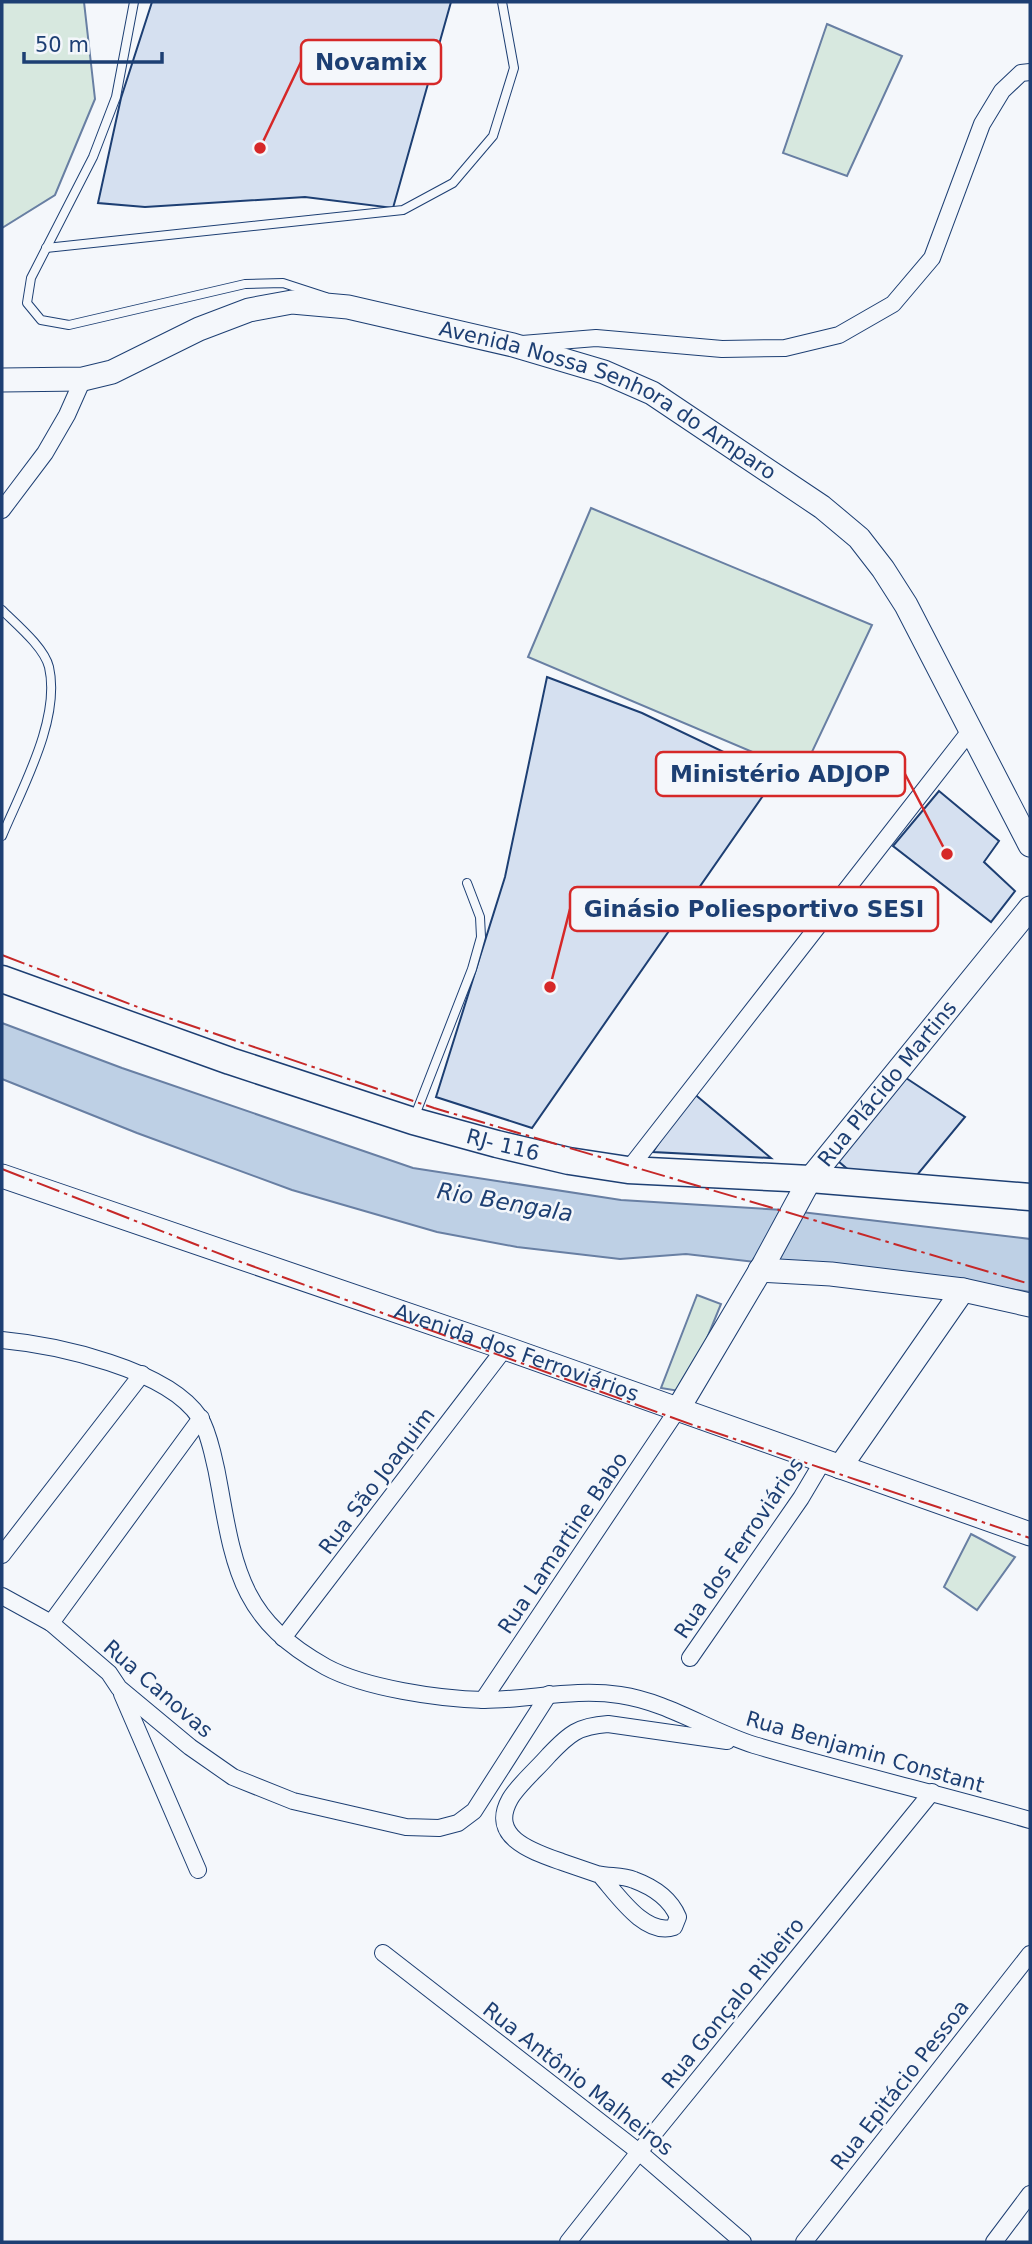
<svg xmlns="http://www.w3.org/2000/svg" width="1032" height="2244" font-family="'DejaVu Sans',sans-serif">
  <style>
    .green { fill: #d7e8df; stroke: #687fa3; stroke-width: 2 }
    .water { fill: #bed0e5; stroke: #687fa3; stroke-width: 2 }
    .building { fill: #d5e0f0; stroke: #1d3f73; stroke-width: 2 }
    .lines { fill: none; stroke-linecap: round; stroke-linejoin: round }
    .lane-casing { stroke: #1d3f73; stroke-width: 10 }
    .street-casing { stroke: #1d3f73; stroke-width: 18 }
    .secondary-casing { stroke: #1d3f73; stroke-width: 25 }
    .primary-casing { stroke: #1d3f73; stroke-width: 29 }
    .lane { stroke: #f4f7fb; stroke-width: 8 }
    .street { stroke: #f4f7fb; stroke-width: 16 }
    .secondary { stroke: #f4f7fb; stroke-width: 23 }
    .primary { stroke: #f4f7fb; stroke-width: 26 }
    .power { stroke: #c62828; stroke-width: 2; stroke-dasharray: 24 5 3.5 5; stroke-linecap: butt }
    .labels { text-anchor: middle; stroke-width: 5; stroke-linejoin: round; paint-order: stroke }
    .street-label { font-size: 21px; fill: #1d3f73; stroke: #f4f7fb }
    .water-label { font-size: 23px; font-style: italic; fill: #1d3f73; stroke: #f4f7fb }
    .leader { fill: none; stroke: #d62828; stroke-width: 2.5 }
    .callout-dot { fill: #d62828; stroke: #f4f7fb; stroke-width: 2.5 }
    .callout { fill: #f4f7fb; stroke: #d62828; stroke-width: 2.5 }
    .callout-label { font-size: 23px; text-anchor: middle; font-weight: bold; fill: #1d3f73 }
  </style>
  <rect width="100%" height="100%" fill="#f4f7fb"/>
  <!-- green -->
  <g class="green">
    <path d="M 2,2 L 84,2 L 95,99 L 55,195 L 2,228 Z"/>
    <path d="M 827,24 L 902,56 L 847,176 L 783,153 Z"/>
    <path d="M 591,508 L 872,625 L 802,773 L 528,657 Z"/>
    <path d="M 697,1295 L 721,1304 L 685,1392 L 661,1388 Z"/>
    <path d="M 971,1534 L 1015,1557 L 977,1610 L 944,1587 Z"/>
  </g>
  <!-- water -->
  <path class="water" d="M 2,1023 L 122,1068 L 413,1168 L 621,1200 L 784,1210 L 1030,1239 L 1030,1292 L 939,1278 L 832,1271 L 686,1254 L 620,1259 L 517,1247 L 437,1232 L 292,1190 L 137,1133 L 2,1079 Z"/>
  <!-- building -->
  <g class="building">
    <path d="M 152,2 L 451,2 L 393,208 L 305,197 L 145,207 L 98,203 L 121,98 Z"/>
    <path d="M 547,677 L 642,713 L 776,777 L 532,1128 L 436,1097 L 505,877 Z"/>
    <path d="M 939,791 L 999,841 L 984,862 L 1015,891 L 991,922 L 893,846 Z"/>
    <path d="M 906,1078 L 965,1117 L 913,1180 L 851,1172 L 838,1161 Z"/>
    <path d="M 692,1092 L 771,1158 L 653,1152 Z"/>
  </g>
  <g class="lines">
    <defs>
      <g id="lane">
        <path d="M 134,2 L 116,97 L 93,157 L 31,278 L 27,303 L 41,320 L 69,325 L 245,284 L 283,283 L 326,297"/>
        <path d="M 46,248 L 403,210 L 453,183 L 493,136 L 514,68 L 502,2"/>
        <path d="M 2,610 C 16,624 44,647 49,667 C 61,719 22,788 2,836"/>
        <path d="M 414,1118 L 472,969 L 481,937 L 480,917 L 467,883"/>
      </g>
      <g id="street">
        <path d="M 522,344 L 596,338 L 722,349 L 785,348 L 839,335 L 893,304 L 932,258 L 982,124 L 1002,91 L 1021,73 L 1030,72"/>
        <path d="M 2,510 L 45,453 L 67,415 L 83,379"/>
        <path d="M 628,1170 L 970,731"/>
        <path d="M 2,1340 C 56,1345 168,1369 200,1418 C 209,1432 217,1471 220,1489 C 235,1575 245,1622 326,1667 C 365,1688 439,1699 484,1700 C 530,1700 574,1688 620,1695 C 668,1702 709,1731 754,1745 C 846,1772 939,1794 1030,1820"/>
        <path d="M 2,1555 L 142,1374"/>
        <path d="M 2,1596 L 51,1623 L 109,1673 L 119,1688 L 190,1747 L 233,1777 L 293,1801 L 406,1827 L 439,1828 L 458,1823 L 474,1811 L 549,1694"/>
        <path d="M 51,1623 L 201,1418"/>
        <path d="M 283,1638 L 505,1348"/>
        <path d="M 690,1658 L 801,1498 L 823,1461"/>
        <path d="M 122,1694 L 198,1870"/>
        <path d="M 483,1700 L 678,1409"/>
        <path d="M 600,1875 C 617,1894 645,1937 674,1927 L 678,1917 C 670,1898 653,1887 634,1880 C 622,1875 610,1877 597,1874 C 585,1870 574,1866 562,1862 C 534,1852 488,1838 510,1799 C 518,1785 538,1768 549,1755 C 569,1734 578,1726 608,1724 L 727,1741"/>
        <path d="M 383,1953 L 639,2152 L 743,2242"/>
        <path d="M 568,2242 L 639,2152 L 932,1792"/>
        <path d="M 804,2242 L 1030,1954"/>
        <path d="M 994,2242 L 1030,2194"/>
      </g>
      <g id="secondary">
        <path id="s1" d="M 2,380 L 83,379 L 112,372 L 199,329 L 249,310 L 292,302 L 348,307 L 513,345 L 604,372 L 652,393 L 822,507 L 859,538 L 883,569 L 906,605 L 1030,845"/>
        <path id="s2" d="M 2,1176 L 505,1348 L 1030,1534"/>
        <path d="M 760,1270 L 831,1274 L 963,1290 L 1030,1305"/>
        <path id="s3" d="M 678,1409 L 764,1264 L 810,1179 L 1030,908"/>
        <path d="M 840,1467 L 963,1290"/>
      </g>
      <g id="primary">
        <path id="s4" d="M 2,979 L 230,1061 L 413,1121 L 497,1144 L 569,1161 L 628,1170 L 810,1179 L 1030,1197"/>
      </g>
    </defs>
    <!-- lane casing -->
    <use href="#lane" class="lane-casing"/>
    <!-- street casing -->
    <use href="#street" class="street-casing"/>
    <!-- secondary casing -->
    <use href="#secondary" class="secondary-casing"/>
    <!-- primary casing -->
    <use href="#primary" class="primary-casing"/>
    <!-- lane -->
    <use href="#lane" class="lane"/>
    <!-- street -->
    <use href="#street" class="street"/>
    <!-- secondary -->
    <use href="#secondary" class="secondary"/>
    <!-- primary -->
    <use href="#primary" class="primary"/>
    <!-- power -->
    <g class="power">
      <path d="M 2,955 L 148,1011 L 434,1108 L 1030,1284"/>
      <path d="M 2,1169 L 241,1262 L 693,1425 L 1030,1538"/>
    </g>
  </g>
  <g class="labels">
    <!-- street labels -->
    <g class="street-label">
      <text dy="7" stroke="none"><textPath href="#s1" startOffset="640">Avenida Nossa Senhora do Amparo</textPath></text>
      <text dy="7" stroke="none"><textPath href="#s3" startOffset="388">Rua Plácido Martins</textPath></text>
      <text dy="7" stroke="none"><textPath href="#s4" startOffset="528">RJ- 116</textPath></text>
      <text dy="7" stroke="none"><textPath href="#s2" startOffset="544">Avenida dos Ferroviários</textPath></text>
      <text transform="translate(377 1481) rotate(-53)" y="7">Rua São Joaquim</text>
      <text transform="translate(563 1543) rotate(-56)" y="7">Rua Lamartine Babo</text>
      <text transform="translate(739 1548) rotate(-56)" y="7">Rua dos Ferroviários</text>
      <text transform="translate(158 1689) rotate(41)" y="7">Rua Canovas</text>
      <text transform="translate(865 1752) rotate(16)" y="7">Rua Benjamin Constant</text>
      <text transform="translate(733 2003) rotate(-51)" y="7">Rua Gonçalo Ribeiro</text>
      <text transform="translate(578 2079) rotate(38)" y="7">Rua Antônio Malheiros</text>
      <text transform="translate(900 2085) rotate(-52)" y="7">Rua Epitácio Pessoa</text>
    </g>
    <!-- water labels -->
    <g class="water-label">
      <text transform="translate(505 1202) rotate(10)" y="8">Rio Bengala</text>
    </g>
  </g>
  <!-- callouts -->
  <path class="leader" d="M260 148L301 62M947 854L905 774M550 987L570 909"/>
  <g class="callout-dot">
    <circle cx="260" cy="148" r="7"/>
    <circle cx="947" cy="854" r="7"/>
    <circle cx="550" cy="987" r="7"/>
  </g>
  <g class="callout">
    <rect x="301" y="40" width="140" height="44" rx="7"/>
    <rect x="656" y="752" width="249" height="44" rx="7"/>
    <rect x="570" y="887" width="368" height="44" rx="7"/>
  </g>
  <g class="callout-label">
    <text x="371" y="70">Novamix</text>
    <text x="780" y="782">Ministério ADJOP</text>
    <text x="754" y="917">Ginásio Poliesportivo SESI</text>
  </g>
  <!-- border -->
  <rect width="1032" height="2244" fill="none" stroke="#1d3f73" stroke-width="7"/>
  <!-- scale -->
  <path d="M24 52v10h138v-10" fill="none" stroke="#1d3f73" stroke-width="3.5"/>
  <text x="35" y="52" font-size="21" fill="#1d3f73" stroke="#f4f7fb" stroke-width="5" paint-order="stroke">50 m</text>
</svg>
